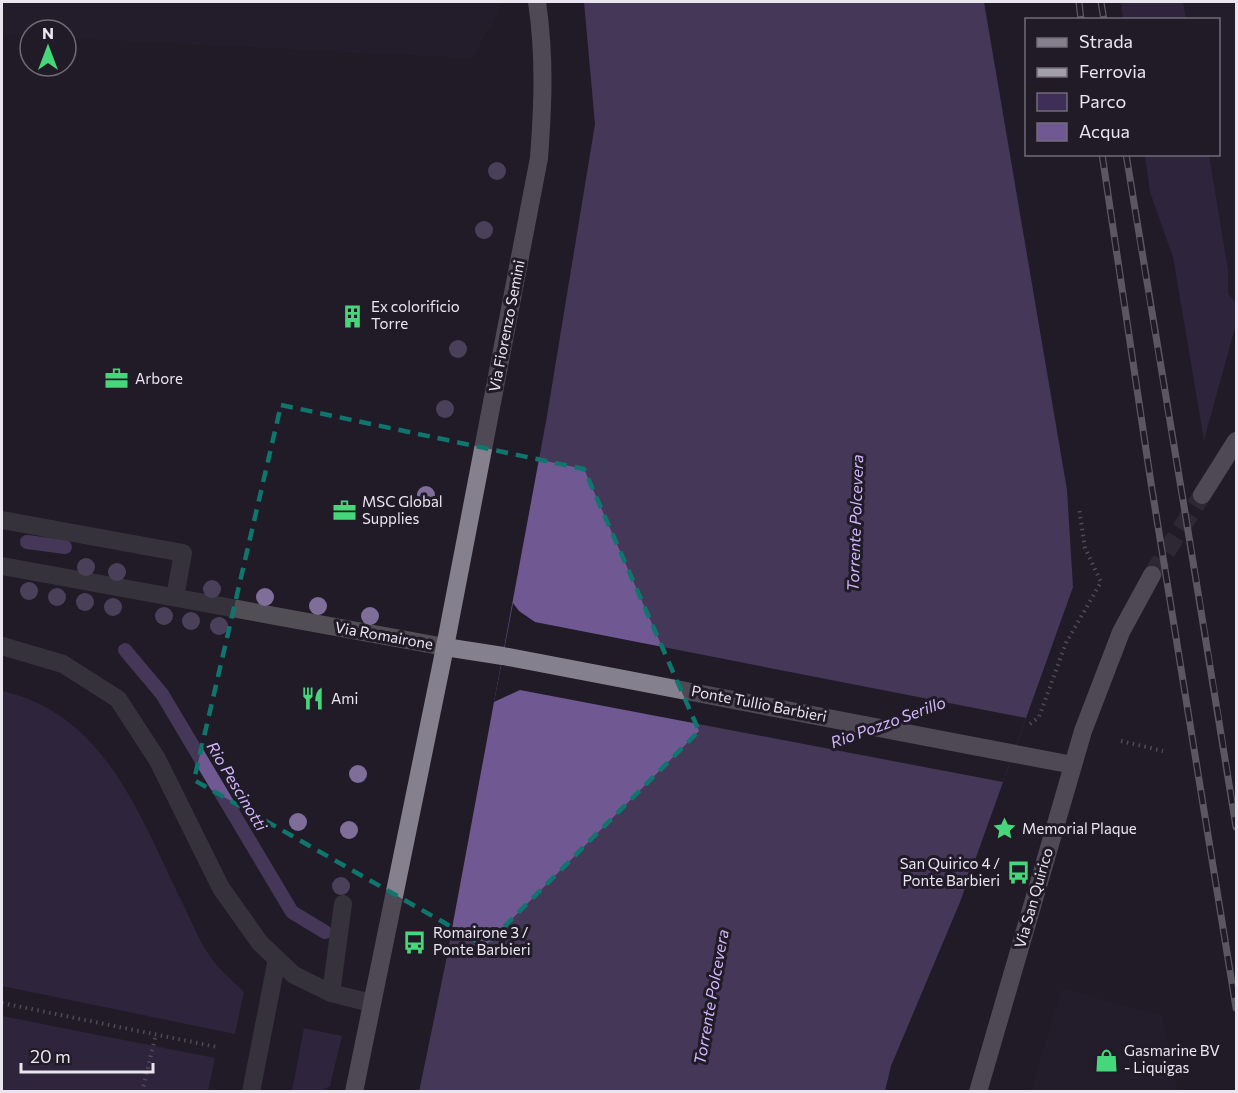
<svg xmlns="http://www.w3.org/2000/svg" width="1238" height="1093" font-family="Commissioner,sans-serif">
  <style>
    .built { fill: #272032 }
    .green { fill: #3f2f58 }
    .water { fill: #705993 }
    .pier { fill: #201b27 }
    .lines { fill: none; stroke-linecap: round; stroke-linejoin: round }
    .stream { stroke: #705993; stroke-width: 14 }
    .major-tunnel { stroke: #3e3945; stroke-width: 18; stroke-dasharray: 18 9; stroke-linecap: butt }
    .path { stroke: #88848f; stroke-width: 4; stroke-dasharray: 1.5 4.5; stroke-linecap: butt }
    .minor { stroke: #514f55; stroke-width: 18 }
    .major { stroke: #85808d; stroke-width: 18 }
    .rail-casing { stroke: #a39fa9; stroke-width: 7 }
    .rail { stroke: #201b27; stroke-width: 4.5; stroke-dasharray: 14; stroke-linecap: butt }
    .tree { fill: #7e6e99 }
    .marked { fill: none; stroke: #0f766e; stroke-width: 4.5; stroke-dasharray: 12 8; stroke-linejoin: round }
    .labels { text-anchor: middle; stroke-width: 6; stroke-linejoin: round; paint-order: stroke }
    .poi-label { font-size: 15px; fill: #e9e6ef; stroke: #201b27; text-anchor: start }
    .street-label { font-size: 15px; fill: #e9e6ef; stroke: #201b27 }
    .water-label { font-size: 16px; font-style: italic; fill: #d2b8fd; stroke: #201b27 }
  </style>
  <rect width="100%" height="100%" fill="#201b27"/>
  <!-- built -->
  <g class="built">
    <path d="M 2,2 L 498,2 L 500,10 L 472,58 L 66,38 L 66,30 L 30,30 L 30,36 L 2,35 Z"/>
    <path d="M 1183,2 L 1236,2 L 1236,302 L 1228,294 L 1228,270 L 1209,155 L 1218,154 L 1218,20 L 1186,19 Z"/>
    <path d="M 1062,989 L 1162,1015 L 1177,1091 L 1031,1091 Z"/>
  </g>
  <!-- green -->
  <g class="green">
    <path d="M 1121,2 L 1183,2 L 1186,19 L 1123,19 Z"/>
    <path d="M 1145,155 L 1209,155 L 1228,270 L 1228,294 L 1236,302 L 1236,324 L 1204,440 L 1173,257 L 1150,192 Z"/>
    <path d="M 2,691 C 107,714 141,820 184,906 C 192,922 199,941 209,955 C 218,969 232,980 244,992 L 235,1034 L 2,986 Z"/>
    <path d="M 2,1016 L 215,1058 L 208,1091 L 2,1091 Z"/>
    <path d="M 304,1028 L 342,1036 L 330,1086 L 321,1091 L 292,1091 Z"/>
  </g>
  <!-- water -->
  <path class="water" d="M 584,2 L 984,2 L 1067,490 L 1073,587 L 960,902 L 891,1066 L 885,1091 L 419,1092 L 446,961 L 547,416 L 595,124 Z"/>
  <!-- pier -->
  <path class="pier" d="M 513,603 L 519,611 L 535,622 L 1026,718 L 1003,782 L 520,690 L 494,702 Z"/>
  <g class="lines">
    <!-- stream -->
    <g class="stream">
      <path d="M 27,542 L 65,547"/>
      <path d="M 125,650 L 162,694 L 292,912 L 325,932"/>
    </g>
    <!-- major-tunnel -->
    <path class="major-tunnel" d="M 1152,575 L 1202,495"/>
    <!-- path -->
    <g class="path">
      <path d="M 1030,724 L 1039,717 L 1066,643 L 1101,582 L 1085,548 L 1079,508"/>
      <path d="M 1121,741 L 1163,751"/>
      <path d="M 2,1003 L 217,1047"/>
      <path d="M 142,1092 L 156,1034"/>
    </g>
    <!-- minor -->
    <g class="minor">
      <path d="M 2,520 L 183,553 L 175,597"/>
      <path d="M 2,566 L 445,647"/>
      <path d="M 2,646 L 63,664 L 118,699 L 157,759 L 221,888 L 260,943 L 294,975 L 331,993 L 371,1003"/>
      <path d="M 331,993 L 343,904"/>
      <path d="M 251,1092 L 277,959"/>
    </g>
    <!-- major -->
    <g class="major">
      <path d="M 1202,495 L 1236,441"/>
      <path d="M 445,647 L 503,656 L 1073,765"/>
      <path d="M 354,1092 L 445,647 L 539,158 C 543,104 545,56 537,2"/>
      <path d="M 978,1092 L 1083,731 L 1121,632 L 1152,575"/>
    </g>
    <defs>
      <g id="rail">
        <path d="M 1079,2 L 1081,20"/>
        <path d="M 1101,2 L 1104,20"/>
        <path d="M 1102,154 L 1151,483 L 1236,1008"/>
        <path d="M 1126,154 C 1162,379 1201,602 1236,827"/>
      </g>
    </defs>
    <!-- rail casing -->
    <use href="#rail" class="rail-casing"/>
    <!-- rail -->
    <use href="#rail" class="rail"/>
  </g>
  <!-- trees -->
  <g class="tree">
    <circle cx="497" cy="171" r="9"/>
    <circle cx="484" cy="230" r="9"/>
    <circle cx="458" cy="349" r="9"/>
    <circle cx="445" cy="409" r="9"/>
    <circle cx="426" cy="495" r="9"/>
    <circle cx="86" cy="567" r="9"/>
    <circle cx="117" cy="572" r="9"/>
    <circle cx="212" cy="589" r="9"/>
    <circle cx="29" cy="591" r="9"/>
    <circle cx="57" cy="597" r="9"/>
    <circle cx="265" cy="597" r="9"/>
    <circle cx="85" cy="602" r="9"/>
    <circle cx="318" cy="606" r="9"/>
    <circle cx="113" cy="607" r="9"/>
    <circle cx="164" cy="616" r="9"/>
    <circle cx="370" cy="616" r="9"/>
    <circle cx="191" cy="621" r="9"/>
    <circle cx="219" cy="626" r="9"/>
    <circle cx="358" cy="774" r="9"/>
    <circle cx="298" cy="822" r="9"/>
    <circle cx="349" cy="830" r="9"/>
    <circle cx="341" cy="886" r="9"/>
  </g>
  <!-- marked area -->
  <path d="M0 0H1238V1093H0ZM 281,405 L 584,469 L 699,731 L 485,946 L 194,780 Z" fill="#201b27" fill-opacity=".55" fill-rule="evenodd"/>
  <path class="marked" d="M 281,405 L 584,469 L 699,731 L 485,946 L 194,780 Z"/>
  <!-- icons -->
  <defs>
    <symbol id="building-bare" viewBox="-9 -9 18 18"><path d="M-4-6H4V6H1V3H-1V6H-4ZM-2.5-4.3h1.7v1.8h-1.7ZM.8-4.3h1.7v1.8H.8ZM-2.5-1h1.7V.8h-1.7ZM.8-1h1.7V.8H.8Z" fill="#45d77a" stroke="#201b27" stroke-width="2.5" paint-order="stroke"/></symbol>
    <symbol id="office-bare" viewBox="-9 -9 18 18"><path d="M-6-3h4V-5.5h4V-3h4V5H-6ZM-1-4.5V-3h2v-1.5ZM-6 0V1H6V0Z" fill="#45d77a" stroke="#201b27" stroke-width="2.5" paint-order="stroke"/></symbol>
    <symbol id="restaurant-bare" viewBox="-9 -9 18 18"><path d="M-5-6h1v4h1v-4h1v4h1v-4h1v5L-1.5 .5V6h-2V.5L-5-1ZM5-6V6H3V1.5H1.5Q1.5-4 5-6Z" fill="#45d77a" stroke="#201b27" stroke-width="2.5" paint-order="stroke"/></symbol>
    <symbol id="sight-bare" viewBox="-9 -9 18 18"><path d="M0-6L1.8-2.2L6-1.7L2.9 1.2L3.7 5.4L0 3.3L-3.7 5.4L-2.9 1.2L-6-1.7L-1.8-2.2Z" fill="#45d77a" stroke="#201b27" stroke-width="2.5" paint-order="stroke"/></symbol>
    <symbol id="bus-bare" viewBox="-9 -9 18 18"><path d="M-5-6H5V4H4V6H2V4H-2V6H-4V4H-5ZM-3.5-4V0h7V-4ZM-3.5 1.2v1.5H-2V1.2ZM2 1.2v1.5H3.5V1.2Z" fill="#45d77a" stroke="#201b27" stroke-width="2.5" paint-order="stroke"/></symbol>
    <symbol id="shop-bare" viewBox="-9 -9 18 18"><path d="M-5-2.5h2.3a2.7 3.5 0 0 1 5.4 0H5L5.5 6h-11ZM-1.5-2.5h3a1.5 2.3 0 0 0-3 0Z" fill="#45d77a" stroke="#201b27" stroke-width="2.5" paint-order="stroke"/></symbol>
  </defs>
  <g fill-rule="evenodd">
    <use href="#building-bare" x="336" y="300" width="33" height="33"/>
    <use href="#office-bare" x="100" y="362" width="33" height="33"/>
    <use href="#office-bare" x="328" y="494" width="33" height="33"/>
    <use href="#restaurant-bare" x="296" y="682" width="33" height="33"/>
    <use href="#sight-bare" x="988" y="812" width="33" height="33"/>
    <use href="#bus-bare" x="1002" y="856" width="33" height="33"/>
    <use href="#bus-bare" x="398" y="926" width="33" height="33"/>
    <use href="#shop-bare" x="1090" y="1044" width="33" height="33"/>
  </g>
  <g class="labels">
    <!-- poi labels -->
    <g class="poi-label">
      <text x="371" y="312">Ex colorificio<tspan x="371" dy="17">Torre</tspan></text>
      <text x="135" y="384">Arbore</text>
      <text x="362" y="507">MSC Global<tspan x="362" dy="17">Supplies</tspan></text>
      <text x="331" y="704">Ami</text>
      <text x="1022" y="834">Memorial Plaque</text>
      <text x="1000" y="869" text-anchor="end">San Quirico 4 /<tspan x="1000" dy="17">Ponte Barbieri</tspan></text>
      <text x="433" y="938">Romairone 3 /<tspan x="433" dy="17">Ponte Barbieri</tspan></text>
      <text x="1124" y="1056">Gasmarine BV<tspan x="1124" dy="17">- Liquigas</tspan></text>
    </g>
    <!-- street labels -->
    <g class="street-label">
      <text transform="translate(507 326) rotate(-79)" y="5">Via Fiorenzo Semini</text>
      <text transform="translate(384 636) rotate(10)" y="5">Via Romairone</text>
      <text transform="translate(759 704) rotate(11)" y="5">Ponte Tullio Barbieri</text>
      <text transform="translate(1034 898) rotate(-74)" y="5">Via San Quirico</text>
    </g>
    <!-- water labels -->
    <g class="water-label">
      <text transform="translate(855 523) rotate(-88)" y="6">Torrente Polcevera</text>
      <text transform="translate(888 722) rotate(-20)" y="6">Rio Pozzo Serillo</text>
      <text transform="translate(237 786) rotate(59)" y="6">Rio Pescinotti</text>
      <text transform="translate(711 997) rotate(-80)" y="6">Torrente Polcevera</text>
    </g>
  </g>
  <!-- border -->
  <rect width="1238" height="1093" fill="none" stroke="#e9e6ef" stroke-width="6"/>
  <!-- legend -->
  <rect x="1025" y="18" width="195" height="138" fill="#201b27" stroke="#706c77" stroke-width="1.5"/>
  <rect x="1037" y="38" width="30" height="9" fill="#85808d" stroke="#706c77" stroke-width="1.5"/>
  <text x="1079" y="48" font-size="18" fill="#e9e6ef">Strada</text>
  <rect x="1037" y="68" width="30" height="9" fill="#a39fa9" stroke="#706c77" stroke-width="1.5"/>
  <text x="1079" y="78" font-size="18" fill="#e9e6ef">Ferrovia</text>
  <rect x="1037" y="93" width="30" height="18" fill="#3f2f58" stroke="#706c77" stroke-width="1.5"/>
  <text x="1079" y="108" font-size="18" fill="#e9e6ef">Parco</text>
  <rect x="1037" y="123" width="30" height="18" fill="#705993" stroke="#706c77" stroke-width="1.5"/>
  <text x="1079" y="138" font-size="18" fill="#e9e6ef">Acqua</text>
  <!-- north arrow -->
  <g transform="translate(48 48)"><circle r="28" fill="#201b27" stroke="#706c77" stroke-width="1.5"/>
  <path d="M0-4.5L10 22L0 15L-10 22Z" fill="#45d77a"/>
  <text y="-9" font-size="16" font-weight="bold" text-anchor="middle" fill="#e9e6ef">N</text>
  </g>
  <!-- scale -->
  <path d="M21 1063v9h132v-9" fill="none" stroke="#e9e6ef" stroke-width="3"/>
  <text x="30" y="1063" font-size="18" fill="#e9e6ef" stroke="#201b27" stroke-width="4.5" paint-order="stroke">20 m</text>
</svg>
